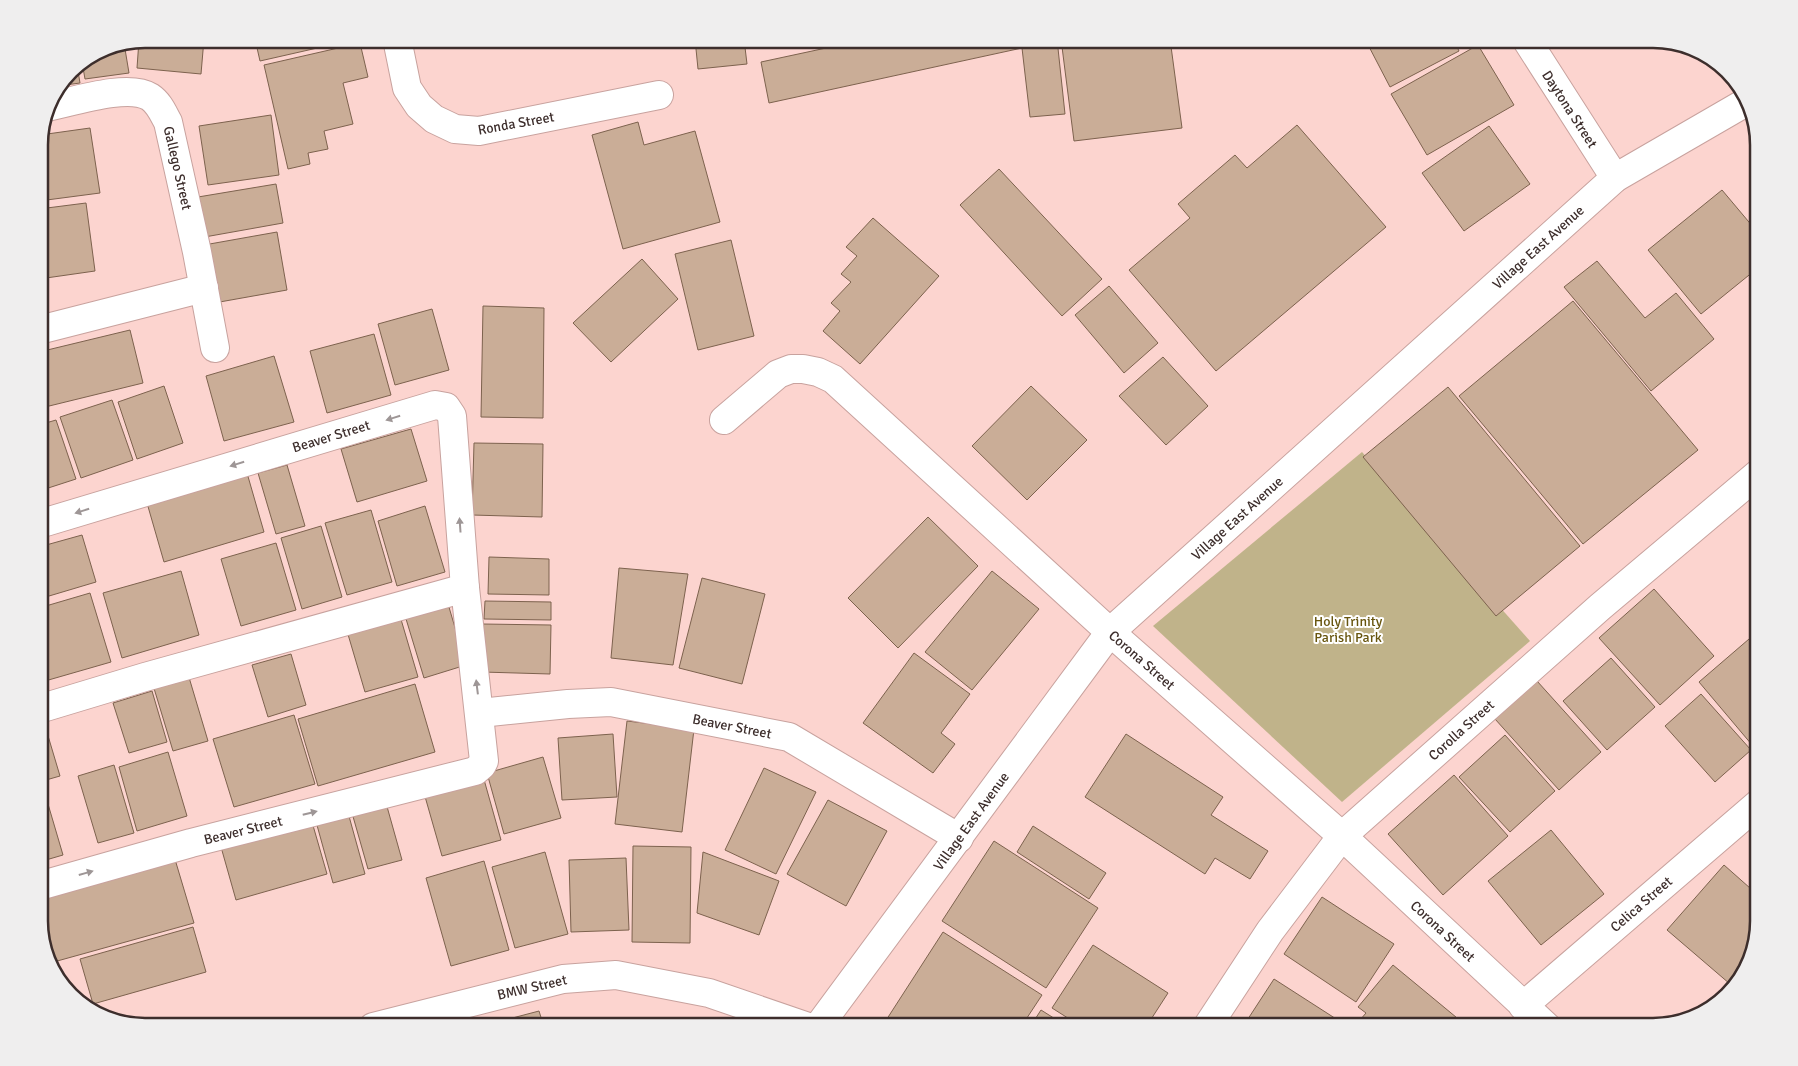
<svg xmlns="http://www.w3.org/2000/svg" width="1798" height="1066" font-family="Signika,sans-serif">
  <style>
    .green { fill: #c0b38a }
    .building { fill: #caad97; stroke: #7d624e }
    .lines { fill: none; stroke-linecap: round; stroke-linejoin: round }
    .minor-casing { stroke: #c8a29e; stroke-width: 30 }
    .tertiary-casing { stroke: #c8a29e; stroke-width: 30 }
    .minor { stroke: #fff; stroke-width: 28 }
    .tertiary { stroke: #fff; stroke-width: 28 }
    .oneway { fill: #9e9696 }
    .labels { text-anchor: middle; stroke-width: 4; stroke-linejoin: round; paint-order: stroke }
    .street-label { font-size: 14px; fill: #3d2e2c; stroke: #fff }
    .park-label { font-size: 14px; fill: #68550e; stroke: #fff }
    .rim { fill: none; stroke: #3d2e2c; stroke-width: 2.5 }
  </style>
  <rect width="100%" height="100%" fill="#fcd4cf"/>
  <!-- green -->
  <path class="green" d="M 1362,452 L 1530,641 L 1342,802 L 1153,626 Z"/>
  <!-- building -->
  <g class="building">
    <path d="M 145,39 L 204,39 L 201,74 L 137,68 L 139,40 Z"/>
    <path d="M 255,39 L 357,39 L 260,61 Z"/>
    <path d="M 695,39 L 744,39 L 747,64 L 698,69 Z"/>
    <path d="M 868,39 L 1057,39 L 1065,114 L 1030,117 L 1022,48 L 769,103 L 761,62 Z"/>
    <path d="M 1061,39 L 1170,39 L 1182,128 L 1074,141 Z"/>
    <path d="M 1365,39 L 1453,39 L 1459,51 L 1390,87 Z"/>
    <path d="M 124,43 L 129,73 L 85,79 L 82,62 L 104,47 Z"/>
    <path d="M 360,43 L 368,77 L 343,83 L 353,124 L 324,131 L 328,149 L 308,153 L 310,164 L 288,169 L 264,65 Z"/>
    <path d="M 1478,45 L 1514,105 L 1427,155 L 1391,94 Z"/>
    <path d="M 77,65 L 80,83 L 58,86 L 70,70 Z"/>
    <path d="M 271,115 L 279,175 L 208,185 L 199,126 Z"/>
    <path d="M 638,122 L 644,145 L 695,131 L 720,222 L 623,249 L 592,135 Z"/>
    <path d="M 1297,125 L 1386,227 L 1216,371 L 1129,270 L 1190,218 L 1178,204 L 1235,155 L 1247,168 Z"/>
    <path d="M 1489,126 L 1530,184 L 1464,231 L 1422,173 Z"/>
    <path d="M 90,128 L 100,193 L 39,201 L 40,135 Z"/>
    <path d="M 999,169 L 1102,279 L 1062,316 L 960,205 Z"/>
    <path d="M 276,184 L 283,223 L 199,238 L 192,198 Z"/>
    <path d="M 1722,190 L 1759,234 L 1759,267 L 1701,314 L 1648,250 Z"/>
    <path d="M 1759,198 L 1759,212 L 1753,202 Z"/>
    <path d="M 86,203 L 95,271 L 39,279 L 39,209 Z"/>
    <path d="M 873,218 L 939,276 L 860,364 L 823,331 L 840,311 L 831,303 L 851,282 L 841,274 L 857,256 L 846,247 Z"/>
    <path d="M 277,232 L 287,290 L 214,303 L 204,245 Z"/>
    <path d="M 731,240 L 754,336 L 698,350 L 675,254 Z"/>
    <path d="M 642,259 L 678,299 L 611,362 L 573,323 Z"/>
    <path d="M 1597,261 L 1645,318 L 1676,293 L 1714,339 L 1651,391 L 1564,287 Z"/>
    <path d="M 1109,286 L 1158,343 L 1124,373 L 1075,315 Z"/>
    <path d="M 1573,301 L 1698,450 L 1583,544 L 1459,396 Z"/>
    <path d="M 483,306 L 544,308 L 543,418 L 481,417 Z"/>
    <path d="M 432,309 L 449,370 L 395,385 L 378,324 Z"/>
    <path d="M 130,330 L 143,383 L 41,408 L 39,400 L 39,352 Z"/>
    <path d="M 374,334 L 391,395 L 327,413 L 310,351 Z"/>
    <path d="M 274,356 L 294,422 L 224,441 L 206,376 Z"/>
    <path d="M 1163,357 L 1208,406 L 1166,445 L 1119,396 Z"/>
    <path d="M 164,386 L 183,443 L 137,459 L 118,402 Z"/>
    <path d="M 1031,386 L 1087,440 L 1027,500 L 972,446 Z"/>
    <path d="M 1448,387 L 1580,546 L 1496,616 L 1363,457 Z"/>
    <path d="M 112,400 L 133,460 L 81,478 L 60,417 Z"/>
    <path d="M 56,420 L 76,479 L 39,491 L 39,425 Z"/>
    <path d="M 411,429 L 427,481 L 357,502 L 341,449 Z"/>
    <path d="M 474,443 L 543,444 L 542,517 L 472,515 Z"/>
    <path d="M 287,465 L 305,526 L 276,534 L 258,473 Z"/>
    <path d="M 247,473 L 264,532 L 164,562 L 147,503 Z"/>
    <path d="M 425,506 L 445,572 L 397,586 L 378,521 Z"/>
    <path d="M 371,510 L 392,582 L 347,595 L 325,523 Z"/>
    <path d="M 928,517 L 978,566 L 898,648 L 848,598 Z"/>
    <path d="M 321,526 L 342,597 L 302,609 L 281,538 Z"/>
    <path d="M 82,535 L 96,582 L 39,599 L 39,547 Z"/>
    <path d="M 276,543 L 296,610 L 241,626 L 221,559 Z"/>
    <path d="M 489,557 L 549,559 L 549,595 L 488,594 Z"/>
    <path d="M 619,568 L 688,574 L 673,665 L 611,658 Z"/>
    <path d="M 181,571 L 199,635 L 122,658 L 103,593 Z"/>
    <path d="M 992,571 L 1039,609 L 972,690 L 925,652 Z"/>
    <path d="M 702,578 L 765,594 L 742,684 L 679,668 Z"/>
    <path d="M 1654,589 L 1714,656 L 1660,705 L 1599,638 Z"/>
    <path d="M 90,593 L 111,662 L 45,681 L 39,662 L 39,608 Z"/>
    <path d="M 446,597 L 466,665 L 424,678 L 403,609 Z"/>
    <path d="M 485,601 L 551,602 L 551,620 L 484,619 Z"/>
    <path d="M 400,616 L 418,677 L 365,692 L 347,631 Z"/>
    <path d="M 1759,620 L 1759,632 L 1753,625 Z"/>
    <path d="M 482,624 L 551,625 L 550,674 L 482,672 Z"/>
    <path d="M 1756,633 L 1759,636 L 1758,752 L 1699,682 Z"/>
    <path d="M 914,653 L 970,694 L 941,733 L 955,744 L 933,773 L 863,723 Z"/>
    <path d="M 291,654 L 306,705 L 268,717 L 252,665 Z"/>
    <path d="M 1611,658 L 1655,707 L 1607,750 L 1563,701 Z"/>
    <path d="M 188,674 L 208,741 L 173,751 L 153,685 Z"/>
    <path d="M 1537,681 L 1601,752 L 1559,790 L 1495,719 Z"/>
    <path d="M 415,684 L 435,752 L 318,786 L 298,719 Z"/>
    <path d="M 152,691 L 167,742 L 129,753 L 113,703 Z"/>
    <path d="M 1701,694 L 1751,750 L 1715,782 L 1665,726 Z"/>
    <path d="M 294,715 L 315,784 L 234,807 L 213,739 Z"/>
    <path d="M 627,721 L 694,729 L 682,832 L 615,824 Z"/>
    <path d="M 46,729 L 60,776 L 39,782 L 39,731 Z"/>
    <path d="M 613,734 L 617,797 L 562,800 L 558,738 Z"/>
    <path d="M 1126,734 L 1223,797 L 1211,815 L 1268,851 L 1250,879 L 1215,858 L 1205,874 L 1085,797 Z"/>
    <path d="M 1505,735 L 1555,791 L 1510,832 L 1459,777 Z"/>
    <path d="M 168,752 L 187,816 L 137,831 L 119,767 Z"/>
    <path d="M 543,757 L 561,818 L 504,834 L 487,773 Z"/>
    <path d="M 114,765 L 134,833 L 98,843 L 78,776 Z"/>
    <path d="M 764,768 L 816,792 L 776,874 L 725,850 Z"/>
    <path d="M 1454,775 L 1508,836 L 1443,895 L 1388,834 Z"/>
    <path d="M 483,776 L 501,840 L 442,856 L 424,793 Z"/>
    <path d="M 43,787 L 63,855 L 39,862 L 39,788 Z"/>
    <path d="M 828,800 L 887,831 L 846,906 L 787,874 Z"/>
    <path d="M 386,803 L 402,860 L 368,869 L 352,813 Z"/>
    <path d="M 347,809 L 365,874 L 333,883 L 315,818 Z"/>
    <path d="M 312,822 L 327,874 L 236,900 L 221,847 Z"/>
    <path d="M 1033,826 L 1106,873 L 1089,899 L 1017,852 Z"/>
    <path d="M 1551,830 L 1604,894 L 1541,945 L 1488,881 Z"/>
    <path d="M 994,841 L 1098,908 L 1046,988 L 942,921 Z"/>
    <path d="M 633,846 L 691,847 L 690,943 L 632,942 Z"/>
    <path d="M 545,852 L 568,934 L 515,948 L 492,867 Z"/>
    <path d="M 703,852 L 779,881 L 759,935 L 697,913 Z"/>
    <path d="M 174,856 L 194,923 L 50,963 L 39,928 L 39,894 Z"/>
    <path d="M 626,858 L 629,930 L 571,932 L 569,860 Z"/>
    <path d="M 484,861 L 509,950 L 451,966 L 426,878 Z"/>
    <path d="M 1724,865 L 1759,896 L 1759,922 L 1748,963 L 1730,984 L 1667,930 Z"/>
    <path d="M 1322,897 L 1394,944 L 1356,1002 L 1284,954 Z"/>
    <path d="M 193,927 L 206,972 L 93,1004 L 80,959 Z"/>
    <path d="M 943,932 L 1042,995 L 1021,1027 L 887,1027 L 883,1025 Z"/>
    <path d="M 1093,945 L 1168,993 L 1146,1027 L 1082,1027 L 1052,1008 Z"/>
    <path d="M 1393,965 L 1468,1027 L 1354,1027 L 1366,1013 L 1358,1007 Z"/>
    <path d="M 1274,979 L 1344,1024 L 1342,1027 L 1247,1027 L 1244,1025 Z"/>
    <path d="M 1041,1010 L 1068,1027 L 1030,1027 Z"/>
    <path d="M 539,1011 L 544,1027 L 482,1026 Z"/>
    <path d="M 477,1018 L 480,1027 L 446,1027 Z"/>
  </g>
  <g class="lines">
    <defs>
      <g id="minor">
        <path d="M 397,39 L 407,88 L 419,106 L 434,119 L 455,129 L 479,131 L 659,95"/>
        <path d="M 1526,39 L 1615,178"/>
        <path d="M 47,107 C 72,102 128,83 150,97 C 159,103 163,113 168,122 L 197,252 L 215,348"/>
        <path d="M 39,330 L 204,288"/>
        <path d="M 724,420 L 778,374 L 791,369 L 803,369 L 818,372 L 833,379 L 1110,632 L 1342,836 L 1547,1027"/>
        <path d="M 39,524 L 435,405 L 446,407 L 452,416 L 465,588 L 484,761 L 482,765 L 475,771 L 191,843 L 39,886"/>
        <path d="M 39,709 L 145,677 L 465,588"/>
        <path d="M 480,713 L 568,704 L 611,702 L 789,737 L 959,838"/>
        <path d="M 1523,1006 L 1759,803"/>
        <path d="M 373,1027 L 563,979 L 616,975 L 709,993 L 808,1027"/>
        <path d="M 1207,1027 L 1270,931 L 1342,836 L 1600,607 L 1759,473"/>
      </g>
      <path id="tertiary" d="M 818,1027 L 1110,632 L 1615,178 L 1748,101"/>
    </defs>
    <!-- minor casing -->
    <use href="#minor" class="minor-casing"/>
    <!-- tertiary casing -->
    <use href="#tertiary" class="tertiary-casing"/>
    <!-- minor -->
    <use href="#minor" class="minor"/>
    <!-- tertiary -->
    <use href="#tertiary" class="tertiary"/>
  </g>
  <!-- one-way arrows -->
  <defs><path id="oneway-solid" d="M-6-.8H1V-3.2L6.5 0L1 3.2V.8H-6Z" transform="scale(1.25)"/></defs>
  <g class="oneway">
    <use href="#oneway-solid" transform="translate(393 418) rotate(163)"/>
    <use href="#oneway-solid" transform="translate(237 464) rotate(163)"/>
    <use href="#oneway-solid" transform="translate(82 511) rotate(163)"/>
    <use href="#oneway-solid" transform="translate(460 525) rotate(-94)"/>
    <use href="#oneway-solid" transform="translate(477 687) rotate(-97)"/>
    <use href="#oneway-solid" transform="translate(310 813) rotate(-14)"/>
    <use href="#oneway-solid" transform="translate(86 873) rotate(-16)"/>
  </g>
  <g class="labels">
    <!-- street labels -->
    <g class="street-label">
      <text transform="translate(1570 109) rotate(57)" y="5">Daytona Street</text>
      <text transform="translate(516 123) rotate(-10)" y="5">Ronda Street</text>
      <text transform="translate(178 168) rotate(77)" y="5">Gallego Street</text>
      <text transform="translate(1538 247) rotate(-42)" y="5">Village East Avenue</text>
      <text transform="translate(331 436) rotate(-17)" y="5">Beaver Street</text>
      <text transform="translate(1237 518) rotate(-42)" y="5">Village East Avenue</text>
      <text transform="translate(1142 660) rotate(41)" y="5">Corona Street</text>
      <text transform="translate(732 726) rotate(11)" y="5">Beaver Street</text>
      <text transform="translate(1461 730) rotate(-42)" y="5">Corolla Street</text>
      <text transform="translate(971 821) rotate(-54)" y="5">Village East Avenue</text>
      <text transform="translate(243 830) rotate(-14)" y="5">Beaver Street</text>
      <text transform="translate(1641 904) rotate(-41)" y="5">Celica Street</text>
      <text transform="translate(1443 931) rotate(43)" y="5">Corona Street</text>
      <text transform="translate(532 987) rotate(-13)" y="5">BMW Street</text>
    </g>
    <!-- park labels -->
    <g class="park-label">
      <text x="1348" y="626">Holy Trinity<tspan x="1348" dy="16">Parish Park</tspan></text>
    </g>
  </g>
  <!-- crop -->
  <path d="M0 0H1798V1066H0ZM145 48H1653A97 97 0 0 1 1750 145V921A97 97 0 0 1 1653 1018H145A97 97 0 0 1 48 921V145A97 97 0 0 1 145 48Z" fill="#efeeee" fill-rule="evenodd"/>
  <path class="rim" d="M145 48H1653A97 97 0 0 1 1750 145V921A97 97 0 0 1 1653 1018H145A97 97 0 0 1 48 921V145A97 97 0 0 1 145 48Z"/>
</svg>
